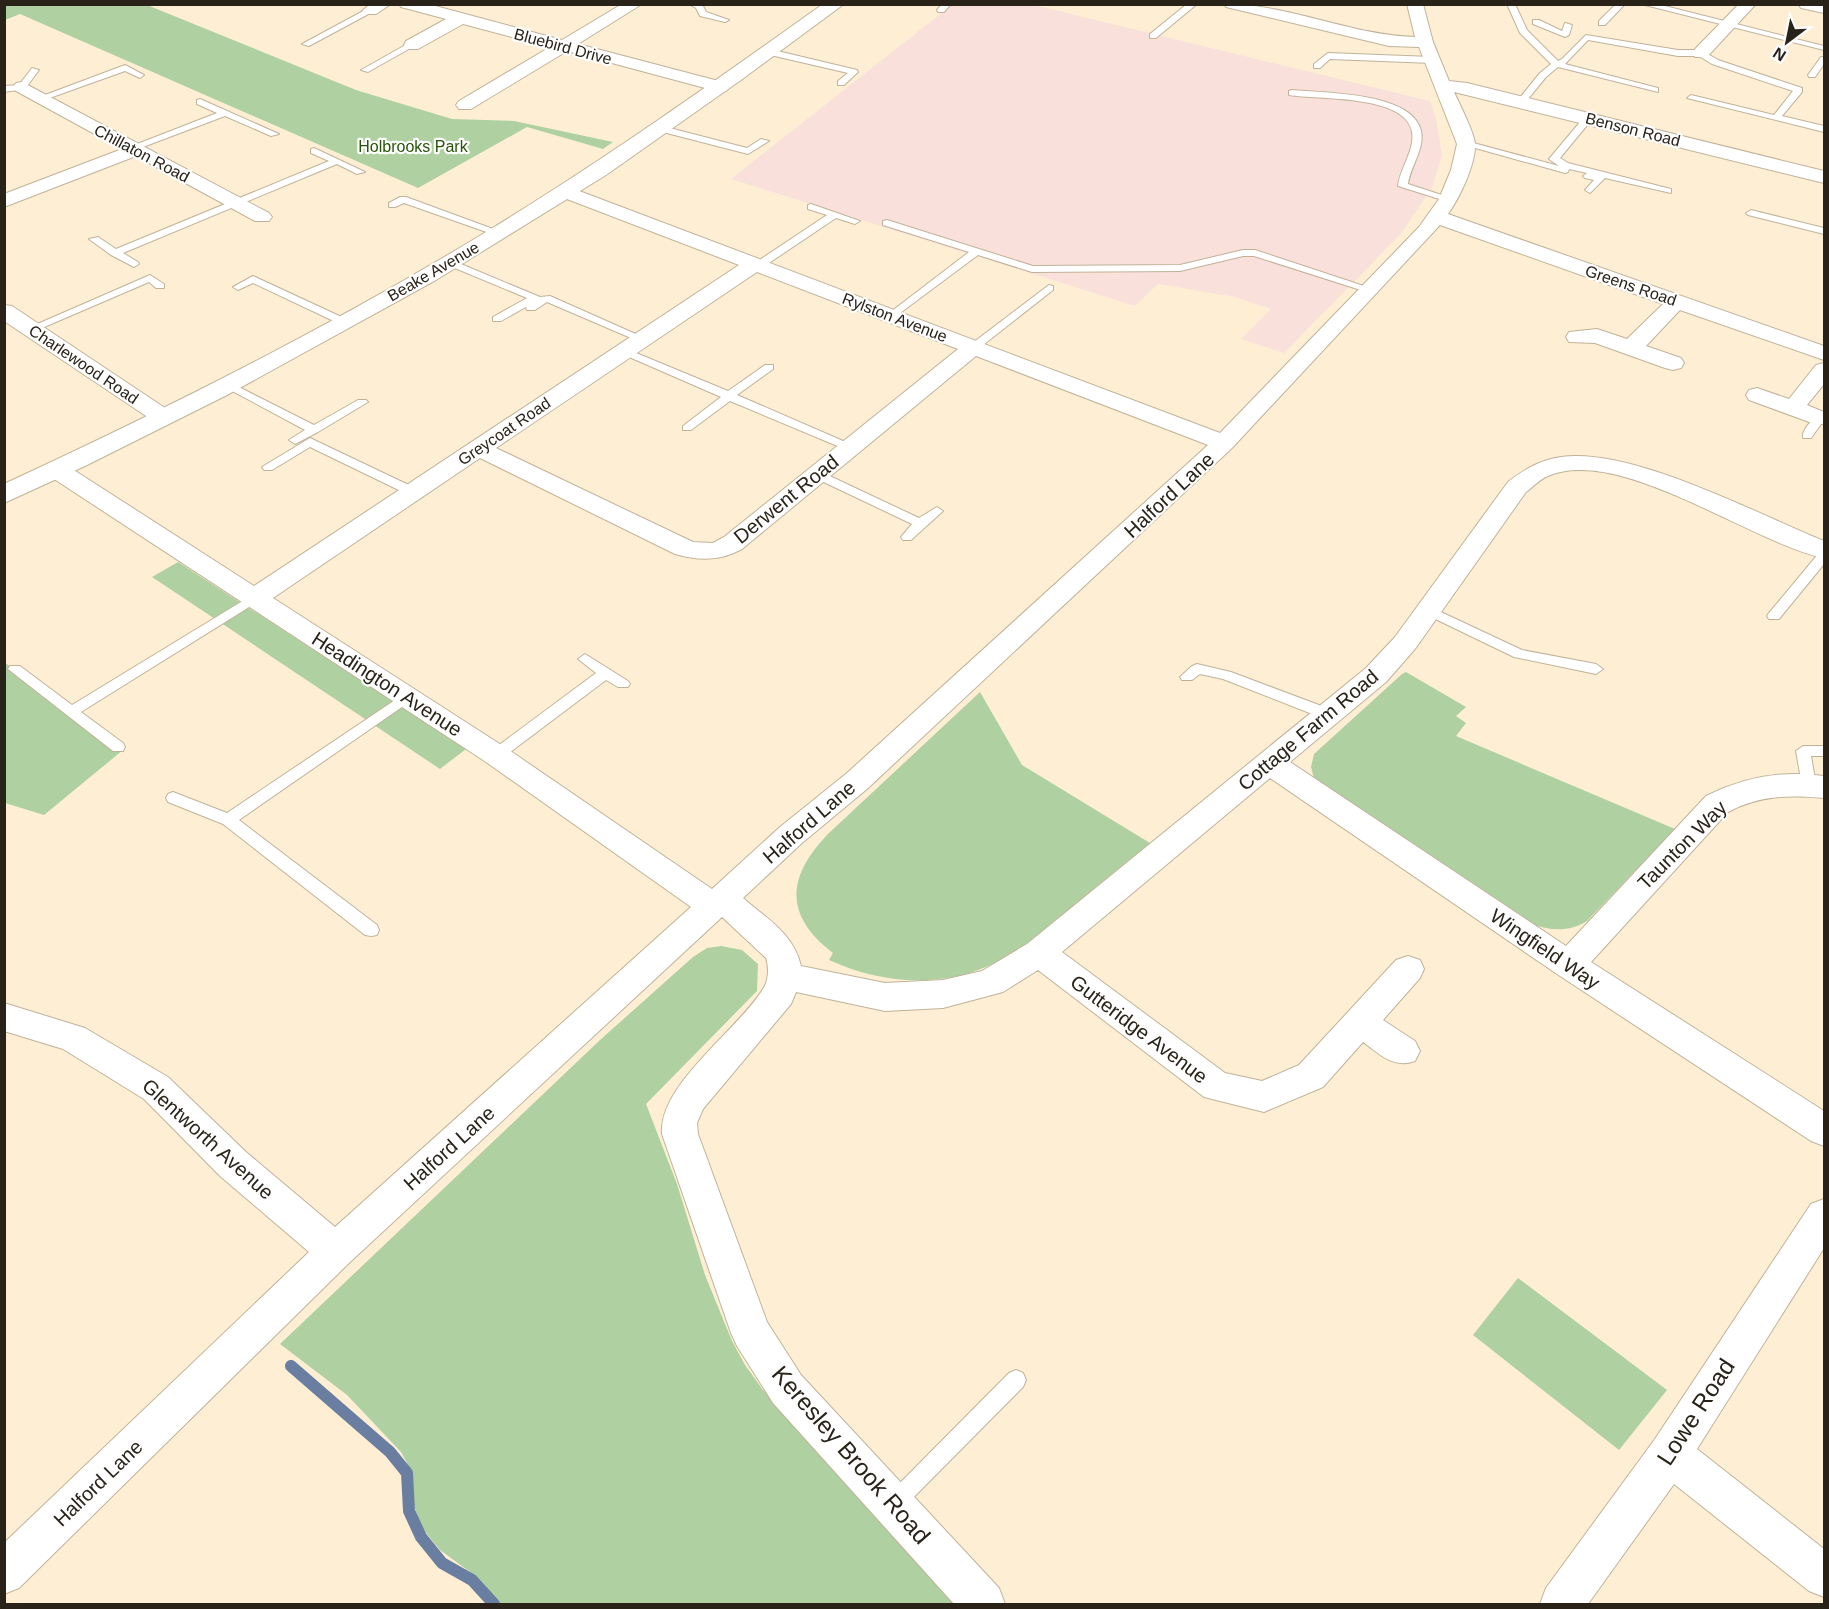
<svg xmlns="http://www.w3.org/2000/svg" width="1829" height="1609" font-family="Helvetica,sans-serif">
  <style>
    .education { fill: #fae0da }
    .green { fill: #afd0a1 }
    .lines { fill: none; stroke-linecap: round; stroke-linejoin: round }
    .stream { stroke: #6a7ea1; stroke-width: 12 }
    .lane-casing { stroke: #c0b299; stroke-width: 2 }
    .street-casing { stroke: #c0b299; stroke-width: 2 }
    .secondary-casing { stroke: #c0b299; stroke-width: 2 }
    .lane { fill: #fff; fill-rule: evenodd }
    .street { fill: #fff; fill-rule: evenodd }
    .secondary { fill: #fff; fill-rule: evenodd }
    .labels { text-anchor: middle; stroke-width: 4.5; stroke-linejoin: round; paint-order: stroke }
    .far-street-label { font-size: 16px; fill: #282219; stroke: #fefefe }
    .far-park-label { font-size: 16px; fill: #265506; stroke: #fefefe }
    .street-label { font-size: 20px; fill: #282219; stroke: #fefefe }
    .near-street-label { font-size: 24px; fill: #282219; stroke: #fefefe }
  </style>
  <rect width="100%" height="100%" fill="#feefd4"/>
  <!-- education -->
  <path class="education" d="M 953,4 L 1034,5 L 1430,101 L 1436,118 L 1442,155 L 1432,188 L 1400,235 L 1284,353 L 1241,339 L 1271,309 L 1235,297 L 1158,284 L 1135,306 L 731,179 Z"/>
  <!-- green -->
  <g class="green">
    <path d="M 4,5 L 147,5 L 356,90 L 452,119 L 514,121 L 613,142 L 603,149 L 527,127 L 418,188 L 20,14 L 5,20 Z"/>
    <path d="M 178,562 L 466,749 L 440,769 L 152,577 Z"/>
    <path d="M 4,662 L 123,750 L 44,815 L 5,803 Z"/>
    <path d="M 1406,672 L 1466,707 L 1456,716 L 1466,723 L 1456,736 L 1675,829 L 1587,921 C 1570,932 1550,931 1532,924 L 1315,782 L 1311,767 L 1314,754 L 1402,674 Z"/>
    <path d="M 980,692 L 1022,765 L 1150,843 C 1123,865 1095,887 1068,910 C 1051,923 1035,938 1017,950 C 960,989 890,988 829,960 L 833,953 C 782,914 788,875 829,833 Z"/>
    <path d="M 721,946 L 742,950 L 758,964 L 757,991 L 646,1104 L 677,1184 L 705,1275 L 732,1341 L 745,1365 L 763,1390 L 957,1604 L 501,1604 L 470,1572 L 440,1550 L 422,1528 L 413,1503 L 408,1465 L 401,1452 L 347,1395 L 280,1344 L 600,1040 L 693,957 L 707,948 Z"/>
    <path d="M 1518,1278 L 1667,1390 L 1619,1450 L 1473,1335 Z"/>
  </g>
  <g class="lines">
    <!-- stream -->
    <path class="stream" d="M 291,1366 L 390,1452 L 407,1473 L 409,1511 L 421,1537 L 442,1563 L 472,1580 L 494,1604"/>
    <defs>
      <g id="lane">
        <path d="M 689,4 L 702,4 L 706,12 L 729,20 L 725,22 L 700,16 L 696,8 Z"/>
        <path d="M 942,4 L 950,5 L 944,12 L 938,12 L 937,10 Z"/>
        <path d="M 1187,4 L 1197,4 L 1156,38 L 1150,38 L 1150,34 Z"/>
        <path d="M 1507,4 L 1515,4 L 1527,30 L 1558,61 L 1562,59 L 1586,35 L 1678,50 L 1701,50 L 1718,60 L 1802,88 L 1802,92 L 1782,116 L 1824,126 L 1824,132 L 1687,98 L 1691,95 L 1774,115 L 1793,91 L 1712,64 L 1699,56 L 1678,56 L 1588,40 L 1565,64 L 1658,88 L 1658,92 L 1558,67 L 1546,77 L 1524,104 L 1518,104 L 1518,100 L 1540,73 L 1551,64 L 1520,33 Z"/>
        <path d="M 1616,4 L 1625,4 L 1605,25 L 1599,25 L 1599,21 Z"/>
        <path d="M 1641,4 L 1657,4 L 1824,46 L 1824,50 Z"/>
        <path d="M 367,9 L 374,11 L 309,46 L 302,44 Z"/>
        <path d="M 1533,20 L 1539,20 L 1562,31 L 1565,23 L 1572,25 L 1569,35 L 1565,37 L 1533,24 Z"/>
        <path d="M 409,43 L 416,45 L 368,72 L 361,70 Z"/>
        <path d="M 769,49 L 857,70 L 858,72 L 844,85 L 838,85 L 838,81 L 848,73 L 766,54 L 765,52 Z"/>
        <path d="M 1328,53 L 1432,57 L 1436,60 L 1432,63 L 1330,59 L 1320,68 L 1314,68 L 1314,64 Z"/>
        <path d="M 1821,57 L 1824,57 L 1824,64 L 1815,77 L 1809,77 L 1808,75 Z"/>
        <path d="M 125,65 L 144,75 L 140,78 L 125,71 L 44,100 L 37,98 Z"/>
        <path d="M 32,68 L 39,70 L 25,89 L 4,92 L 4,86 L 19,85 Z"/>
        <path d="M 1292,90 C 1323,93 1413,92 1421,131 C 1425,149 1410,167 1408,184 L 1454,199 L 1449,202 L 1398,186 C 1400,168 1415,150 1412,132 C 1406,94 1317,100 1289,95 L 1289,91 Z"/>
        <path d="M 200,99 L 279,134 L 271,136 L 225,116 L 135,150 L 127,148 L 217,113 L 197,104 L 197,100 Z"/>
        <path d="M 1588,115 L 1593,118 L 1560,158 L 1568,163 L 1671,189 L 1671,193 L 1605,178 L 1590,193 L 1585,190 L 1594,180 L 1585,178 L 1583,176 L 1587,173 L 1569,169 L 1568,172 L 1565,173 L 1461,144 L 1466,141 L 1559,166 L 1549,159 L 1585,116 Z"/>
        <path d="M 658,125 L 747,148 L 761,139 L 769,141 L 748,154 L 655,130 L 653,128 Z"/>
        <path d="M 314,148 L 365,172 L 357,174 L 337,164 L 123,253 L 138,262 L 139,264 L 134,267 L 111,255 L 89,239 L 98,237 L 116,249 L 329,161 L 311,153 L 311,149 Z"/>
        <path d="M 400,197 L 406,197 L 504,233 L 495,235 L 404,203 L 395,207 L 389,207 L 389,203 Z"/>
        <path d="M 811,204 L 860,221 L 855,224 L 836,218 L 763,267 L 755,267 L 755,263 L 827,215 L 808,209 L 808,205 Z"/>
        <path d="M 1751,210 L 1824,228 L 1824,234 L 1748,215 L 1746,213 Z"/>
        <path d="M 887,220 L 1033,266 L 1180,265 L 1243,250 L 1255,250 L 1376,290 L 1367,292 L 1254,256 L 1243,256 L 1180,271 L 1032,272 L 978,255 L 892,319 L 888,318 L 888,314 L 969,252 L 883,225 L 883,221 Z"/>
        <path d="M 449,259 L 540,297 L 550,296 L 647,339 L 642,342 L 638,341 L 547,302 L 535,310 L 527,310 L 526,307 L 501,321 L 493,321 L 493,317 L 527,298 L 445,264 L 445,260 Z"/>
        <path d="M 150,275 L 164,284 L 164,288 L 156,288 L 149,282 L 35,331 L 31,332 L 26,329 Z"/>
        <path d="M 253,276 L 348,320 L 349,322 L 344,325 L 340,324 L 253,283 L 238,290 L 233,287 Z"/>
        <path d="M 1049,285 L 1053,286 L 1053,290 L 978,349 L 970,349 L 970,345 Z"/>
        <path d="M 624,348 L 728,391 L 765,365 L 773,365 L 773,369 L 737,395 L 857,447 L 855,450 L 847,450 L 730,401 L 691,430 L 683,430 L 683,426 L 721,397 L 620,353 L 620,349 Z"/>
        <path d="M 227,381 L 314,425 L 358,400 L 366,400 L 368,402 L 318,432 L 295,444 L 289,440 L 305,430 L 223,386 L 221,384 Z"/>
        <path d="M 1820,415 L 1824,416 L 1824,420 L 1811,438 L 1803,438 C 1801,431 1813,417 1820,415 Z"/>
        <path d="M 310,438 L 417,489 L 419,492 L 413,496 L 409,495 L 310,447 L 272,470 L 264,470 L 262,467 Z"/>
        <path d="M 817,470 L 919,518 L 937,507 L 943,511 L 911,540 L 903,540 L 901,537 L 912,524 L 813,477 L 811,474 Z"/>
        <path d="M 1824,552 L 1824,564 L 1779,619 L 1769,619 L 1767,616 L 1769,613 L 1819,553 Z"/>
        <path d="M 254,594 L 259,595 L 261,598 L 259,601 L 81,712 L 123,743 L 125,747 L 123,751 L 113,751 L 8,669 L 10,666 L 20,666 L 72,705 Z"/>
        <path d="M 1428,606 L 1522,650 L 1596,664 L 1603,669 L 1596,674 L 1514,657 L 1423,613 L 1421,610 L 1423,607 Z"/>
        <path d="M 585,654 L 628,681 L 630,684 L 628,687 L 618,687 L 606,680 L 501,759 L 491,759 L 489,755 L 491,751 L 596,673 L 578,659 Z"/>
        <path d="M 1197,664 L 1231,672 L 1335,711 L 1337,715 L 1335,719 L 1325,719 L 1223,679 L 1200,674 L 1192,680 L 1182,680 L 1180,677 L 1192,666 Z"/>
        <path d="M 407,692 L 414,697 L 412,700 L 239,820 L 377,925 L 379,930 L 377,935 L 371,936 L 365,935 L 223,824 L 168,802 L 166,798 L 168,794 L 173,792 L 227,813 Z"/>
        <path d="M 1803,746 L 1824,746 L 1824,756 L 1811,756 L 1816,785 L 1814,789 L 1804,789 L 1802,785 L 1796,751 Z"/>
        <path d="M 1016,1370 L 1023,1373 L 1026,1380 L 1023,1387 L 900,1511 L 893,1515 L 886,1511 L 882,1504 L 886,1497 L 1009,1373 Z"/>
      </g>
      <g id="street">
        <path d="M 370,4 L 391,4 L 376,14 L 364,14 L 362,11 Z"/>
        <path d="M 399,4 L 428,4 L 562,40 L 622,4 L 642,4 L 578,44 L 726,83 L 729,87 L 726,91 L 720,92 L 567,51 L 471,109 L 459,109 L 456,105 L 459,101 L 550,47 L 463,24 L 418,49 L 406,49 L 404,45 L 406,41 L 446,19 L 401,7 Z"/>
        <path d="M 1224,4 C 1290,4 1350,35 1415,37 L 1407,4 L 1423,4 L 1433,42 L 1449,81 L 1467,83 L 1824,171 L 1824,183 L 1454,92 C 1459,103 1475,134 1475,144 C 1476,164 1459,199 1448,214 L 1824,346 L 1824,360 L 1680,310 L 1646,346 L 1681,358 L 1684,363 L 1681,368 L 1673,370 L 1665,368 L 1595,343 L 1569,342 L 1566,337 L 1569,332 L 1597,329 L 1627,339 L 1663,304 L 1440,225 L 1232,448 L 867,789 L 802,843 L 743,898 C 766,918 794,934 801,966 L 885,983 L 943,980 L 982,971 L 1027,944 L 1366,668 L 1395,637 L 1508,482 C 1525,469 1540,460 1561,457 C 1632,447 1757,514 1824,541 L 1824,558 C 1751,543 1620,445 1548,476 C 1540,479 1533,487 1526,492 L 1415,649 L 1386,682 L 1290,762 L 1566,946 L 1706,796 C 1744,777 1783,770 1824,776 L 1824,798 C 1789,795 1760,795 1728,812 L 1591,962 L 1824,1111 L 1824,1146 L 1811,1141 L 1557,974 L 1270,778 L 1062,952 L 1225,1073 L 1262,1081 L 1299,1065 L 1396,960 L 1408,956 L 1420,960 L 1424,969 L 1420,978 L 1383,1020 L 1415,1041 L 1420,1051 L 1415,1061 C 1393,1069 1380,1054 1363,1042 L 1323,1087 L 1264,1112 L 1204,1097 L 1038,970 L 1003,992 L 943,1008 L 885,1011 L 796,992 L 791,1004 L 703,1109 L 697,1123 L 698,1134 L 767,1322 L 801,1375 L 999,1588 L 1005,1604 L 954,1604 L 773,1403 L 737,1346 L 731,1333 L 662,1134 C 658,1085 739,1029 763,989 C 769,980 769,967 766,958 L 722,917 L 349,1263 L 19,1588 L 4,1594 L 4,1543 L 309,1252 L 220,1176 L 144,1099 L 63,1049 L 4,1031 L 4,1003 L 85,1028 L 168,1077 L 246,1152 L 335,1227 L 691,907 L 486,762 L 48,475 L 45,470 L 48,465 L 57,463 L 66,465 L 254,586 L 739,265 L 559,196 L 556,192 L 559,188 L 566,186 L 1220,433 L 1419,227 L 1439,199 L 1451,170 L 1457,144 L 1419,47 L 1389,46 L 1226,7 ZM 757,272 L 958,349 L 724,537 L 713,543 L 693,542 L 496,448 ZM 976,356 L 1208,445 L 847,773 L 780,827 L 712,889 L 506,748 L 273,598 L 480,458 L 675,554 C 699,561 720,561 742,549 Z"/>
        <path d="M 1739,4 L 1756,4 L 1707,57 L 1695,57 L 1693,53 L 1695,49 Z"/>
        <path d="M 22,82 L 269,213 L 272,217 L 269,221 L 255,221 L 136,156 L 4,207 L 4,194 L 122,149 L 16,91 L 13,87 L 16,83 Z"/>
        <path d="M 4,305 L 12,306 L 171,412 L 175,417 L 171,422 L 163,424 L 155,422 L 4,321 Z"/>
        <path d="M 1824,363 L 1824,384 L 1807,405 L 1824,412 L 1824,424 L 1812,423 L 1749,400 L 1746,395 L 1749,390 L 1757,388 L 1789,399 L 1816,365 Z"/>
        <path d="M 1824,1199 L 1824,1248 L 1697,1449 L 1824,1549 L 1824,1597 L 1809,1591 L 1674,1484 L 1588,1604 L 1540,1604 L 1546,1588 L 1655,1439 L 1811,1204 Z"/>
      </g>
      <g id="secondary">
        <path d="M 823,4 L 844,4 L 741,80 L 606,175 L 436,280 L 227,395 L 85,466 L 4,503 L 4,484 C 170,407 334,325 491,229 C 605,159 714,82 823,4 Z"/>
        <path d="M 1798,4 L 1824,4 L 1824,13 L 1801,8 Z"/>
      </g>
    </defs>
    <!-- lane casing -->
    <use href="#lane" class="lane-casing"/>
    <!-- street casing -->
    <use href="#street" class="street-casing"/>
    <!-- secondary casing -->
    <use href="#secondary" class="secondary-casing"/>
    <!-- lane -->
    <use href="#lane" class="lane"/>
    <!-- street -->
    <use href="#street" class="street"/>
    <!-- secondary -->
    <use href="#secondary" class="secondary"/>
  </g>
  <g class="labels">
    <!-- far-street labels -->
    <g class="far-street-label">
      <text transform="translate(563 46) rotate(15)" y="6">Bluebird Drive</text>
      <text transform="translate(1633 129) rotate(14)" y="6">Benson Road</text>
      <text transform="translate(142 153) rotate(28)" y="6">Chillaton Road</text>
      <text transform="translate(433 271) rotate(-30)" y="6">Beake Avenue</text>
      <text transform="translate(1631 285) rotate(19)" y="6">Greens Road</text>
      <text transform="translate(895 317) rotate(21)" y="6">Rylston Avenue</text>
      <text transform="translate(84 364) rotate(34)" y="6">Charlewood Road</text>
      <text transform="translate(504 431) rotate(-34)" y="6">Greycoat Road</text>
    </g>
    <!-- far-park labels -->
    <g class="far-park-label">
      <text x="413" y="152">Holbrooks Park</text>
    </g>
    <!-- street labels -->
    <g class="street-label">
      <text transform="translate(1169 495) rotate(-43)" y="7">Halford Lane</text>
      <text transform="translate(786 499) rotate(-39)" y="7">Derwent Road</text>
      <text transform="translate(387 684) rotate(33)" y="7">Headington Avenue</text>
      <text transform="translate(1308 730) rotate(-40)" y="7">Cottage Farm Road</text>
      <text transform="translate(809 822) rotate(-41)" y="7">Halford Lane</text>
      <text transform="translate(1682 845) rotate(-45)" y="7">Taunton Way</text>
      <text transform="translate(1545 949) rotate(34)" y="7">Wingfield Way</text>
      <text transform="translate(1139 1029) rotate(37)" y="7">Gutteridge Avenue</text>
      <text transform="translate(208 1139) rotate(42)" y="7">Glentworth Avenue</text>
      <text transform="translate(449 1148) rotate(-42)" y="7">Halford Lane</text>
      <text transform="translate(98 1483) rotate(-44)" y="7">Halford Lane</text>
    </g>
    <!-- near-street labels -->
    <g class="near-street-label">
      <text transform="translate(1696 1412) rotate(-57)" y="8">Lowe Road</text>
      <text transform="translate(851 1455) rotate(49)" y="8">Keresley Brook Road</text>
    </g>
  </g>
  <!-- border -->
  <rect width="1829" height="1609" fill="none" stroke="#282219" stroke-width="12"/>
  <!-- north arrow -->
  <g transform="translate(1787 42) rotate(212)" stroke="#fefefe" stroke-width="4.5" paint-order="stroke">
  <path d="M0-4.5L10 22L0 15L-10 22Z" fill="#282219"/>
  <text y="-9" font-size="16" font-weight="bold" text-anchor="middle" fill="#282219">N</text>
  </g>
</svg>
